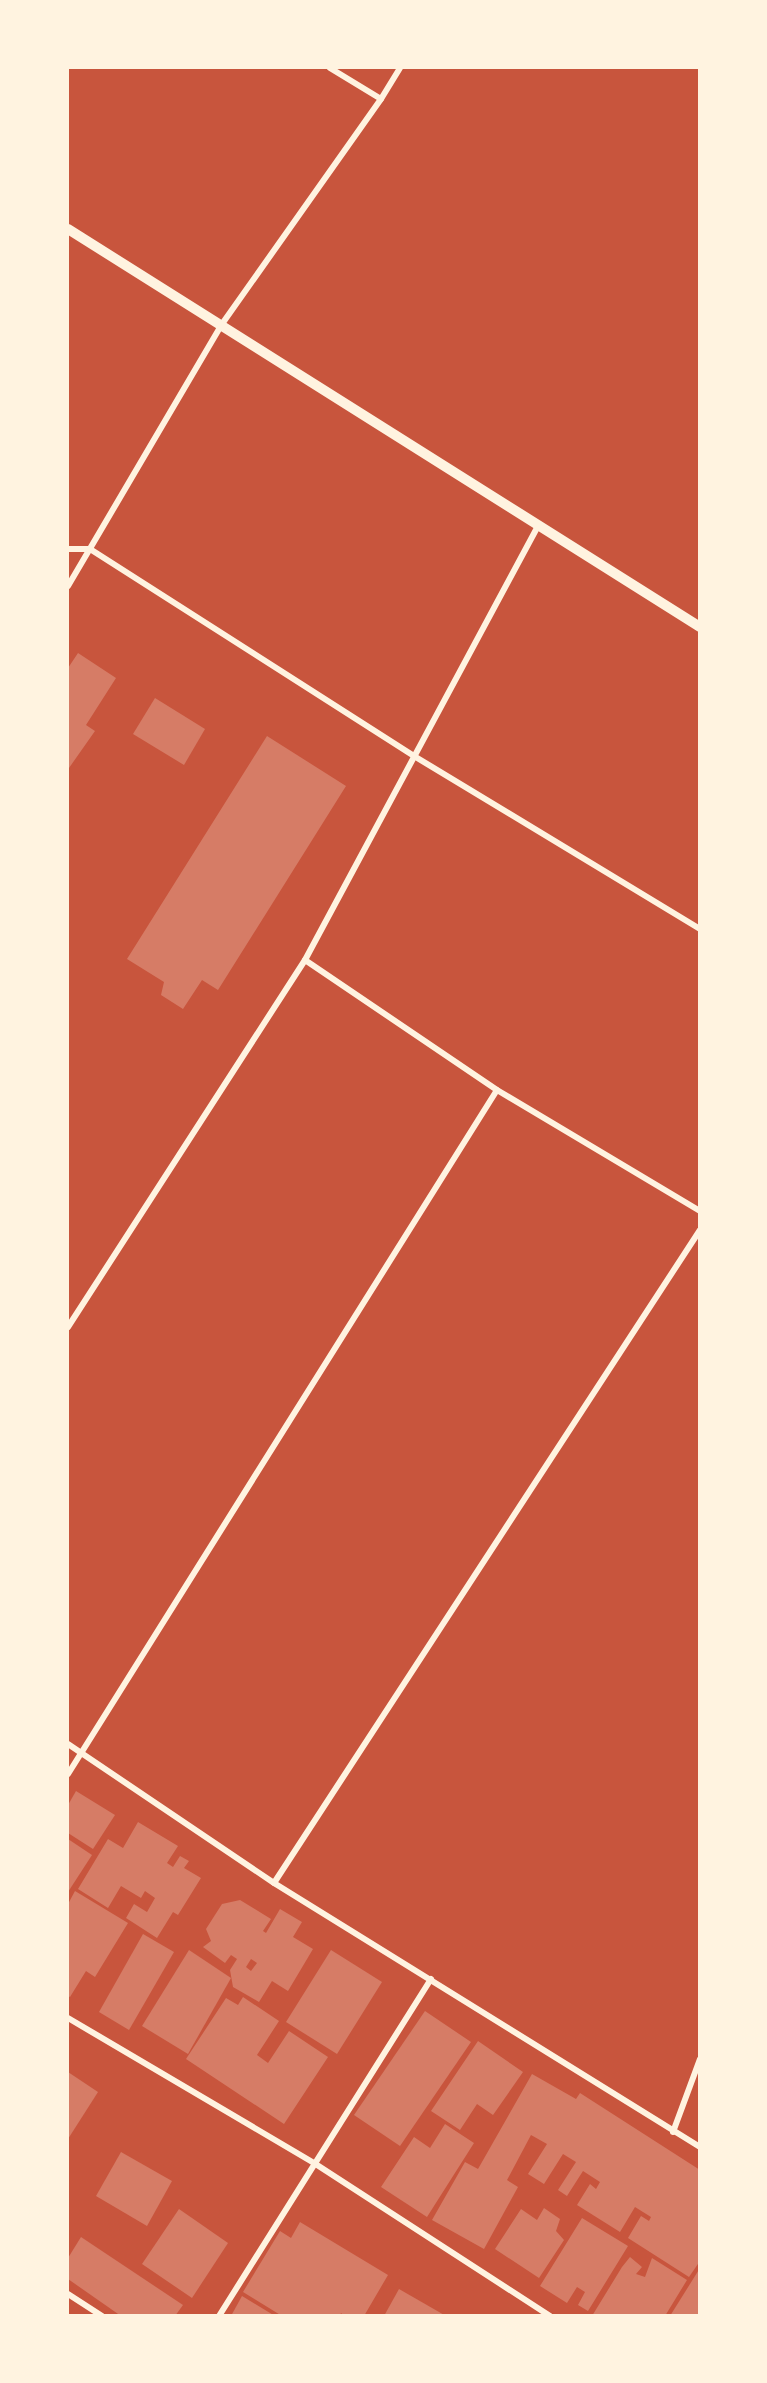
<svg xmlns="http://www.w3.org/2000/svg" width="767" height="2383" font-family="'Times New Roman',serif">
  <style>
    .building { fill: #d67c66; fill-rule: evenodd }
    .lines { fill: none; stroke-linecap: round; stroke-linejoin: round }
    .minor { stroke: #fff3e0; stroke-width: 6 }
    .tertiary { stroke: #fff3e0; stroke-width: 10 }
  </style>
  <rect width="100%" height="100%" fill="#c8553d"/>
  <!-- building -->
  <g class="building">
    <path d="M 78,653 L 116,678 L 86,725 L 95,731 L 69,768 L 68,668 Z"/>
    <path d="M 155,698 L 205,729 L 184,765 L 133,734 Z"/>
    <path d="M 267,736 L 346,786 L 218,990 L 202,980 L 183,1009 L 161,995 L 164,982 L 127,959 Z"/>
    <path d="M 76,1791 L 115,1815 L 93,1849 L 68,1833 L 68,1805 Z"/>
    <path d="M 138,1822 L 178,1846 L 167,1863 L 173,1867 L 180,1856 L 189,1861 L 184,1868 L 201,1878 L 178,1915 L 173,1912 L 157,1938 L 126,1918 L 134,1904 L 147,1912 L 155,1898 L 145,1891 L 141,1898 L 121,1886 L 108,1908 L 78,1889 L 108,1839 L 123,1848 Z"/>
    <path d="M 68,1839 L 92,1855 L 68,1892 Z"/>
    <path d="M 75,1891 L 128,1923 L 95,1977 L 86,1971 L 70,1997 L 68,1996 L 68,1904 Z"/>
    <path d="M 240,1900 L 271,1919 L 263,1931 L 266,1933 L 280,1909 L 302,1922 L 293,1937 L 313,1949 L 288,1991 L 272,1981 L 259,2002 L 233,1987 L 230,1970 L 237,1959 L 231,1955 L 225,1963 L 203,1947 L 211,1941 L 206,1929 L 222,1904 ZM 251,1959 L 257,1963 L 251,1971 L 246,1967 Z"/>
    <path d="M 143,1934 L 174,1952 L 129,2030 L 99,2012 Z"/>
    <path d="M 189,1950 L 231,1978 L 188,2054 L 142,2026 Z"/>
    <path d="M 331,1950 L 382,1982 L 337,2054 L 286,2022 Z"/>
    <path d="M 243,1997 L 279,2021 L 257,2055 L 268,2063 L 289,2031 L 328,2057 L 284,2124 L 186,2059 L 226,1998 L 238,2005 Z"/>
    <path d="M 425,2011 L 471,2042 L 400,2146 L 354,2115 Z"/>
    <path d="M 478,2041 L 523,2072 L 493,2115 L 477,2104 L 460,2130 L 431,2111 Z"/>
    <path d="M 68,2072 L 98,2092 L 68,2139 Z"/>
    <path d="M 532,2074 L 576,2099 L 580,2093 L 700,2170 L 700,2261 L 689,2277 L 628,2238 L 641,2216 L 649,2221 L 651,2217 L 635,2207 L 620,2232 L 577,2205 L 590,2184 L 596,2189 L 600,2182 L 583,2171 L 567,2196 L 558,2190 L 576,2162 L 563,2154 L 544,2184 L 528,2174 L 547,2144 L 531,2135 L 507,2180 L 518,2187 L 484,2249 L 432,2220 L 465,2162 L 478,2169 Z"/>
    <path d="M 445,2124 L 474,2143 L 427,2217 L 381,2187 L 414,2137 L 430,2148 Z"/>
    <path d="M 121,2152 L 172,2181 L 147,2226 L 96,2196 Z"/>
    <path d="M 544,2208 L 560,2219 L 556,2231 L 564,2240 L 539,2278 L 495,2249 L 521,2209 L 537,2220 Z"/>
    <path d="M 179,2209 L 228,2243 L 192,2298 L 142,2264 Z"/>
    <path d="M 582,2218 L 628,2246 L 588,2311 L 578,2305 L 585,2292 L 577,2287 L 567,2303 L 540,2286 Z"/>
    <path d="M 300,2222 L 388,2275 L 364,2316 L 344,2316 L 341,2313 L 340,2316 L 282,2316 L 243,2292 L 280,2231 L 291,2238 Z"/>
    <path d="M 81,2237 L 183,2305 L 175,2316 L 121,2316 L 68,2279 L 68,2258 Z"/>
    <path d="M 630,2257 L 642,2267 L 636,2274 L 645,2277 L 652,2258 L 687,2280 L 665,2316 L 592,2316 L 622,2267 Z"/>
    <path d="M 700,2268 L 700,2316 L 670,2316 Z"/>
    <path d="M 399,2289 L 446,2316 L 384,2316 Z"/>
    <path d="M 242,2296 L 275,2316 L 231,2316 Z"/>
  </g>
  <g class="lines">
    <!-- minor -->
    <g class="minor">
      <path d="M 330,68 L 381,99"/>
      <path d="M 68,549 L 90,549 L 414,756 L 700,929"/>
      <path d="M 68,586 L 222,324 L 381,99 L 400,68"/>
      <path d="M 305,960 L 497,1090 L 700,1211"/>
      <path d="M 68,1327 L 305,960 L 538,526"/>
      <path d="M 68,1744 L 274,1883 L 700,2147"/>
      <path d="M 68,1774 L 497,1090"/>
      <path d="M 274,1883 L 700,1230"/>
      <path d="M 68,2018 L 314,2163 L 550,2316"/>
      <path d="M 673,2132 L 700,2059"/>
      <path d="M 68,2294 L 102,2316"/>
      <path d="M 219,2316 L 431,1979"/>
    </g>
    <!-- tertiary -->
    <path class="tertiary" d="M 68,229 L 700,627"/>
  </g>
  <!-- border -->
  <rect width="767" height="2383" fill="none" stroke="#fff3e0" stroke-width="138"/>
</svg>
